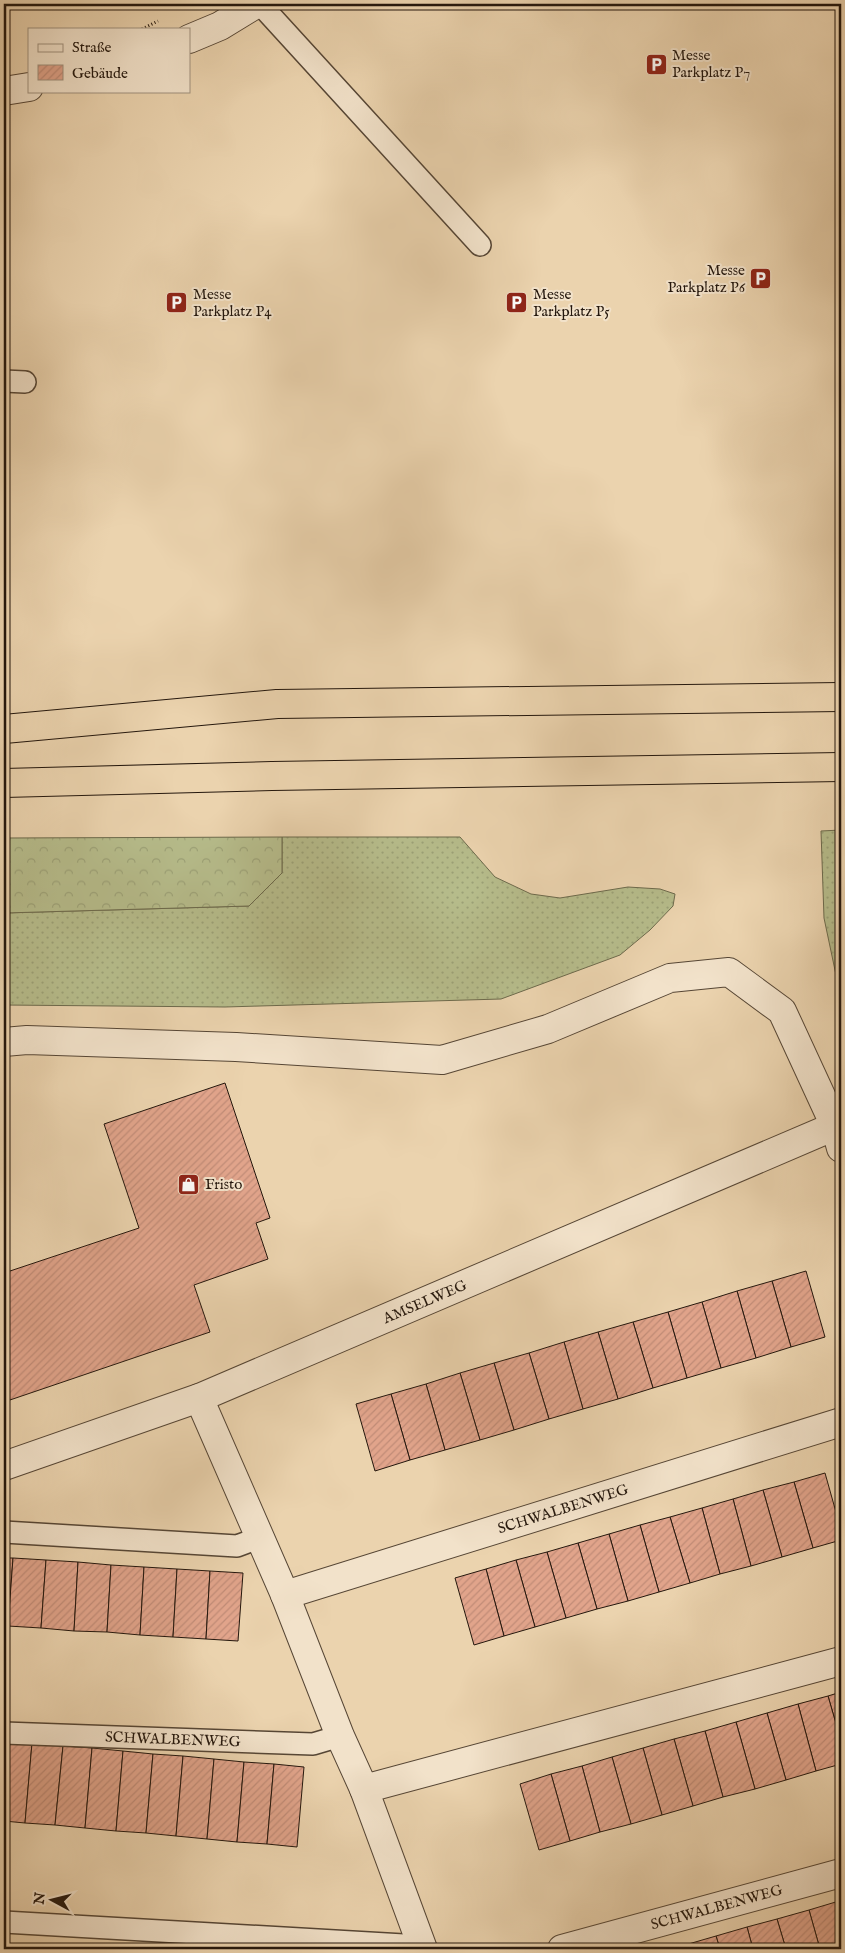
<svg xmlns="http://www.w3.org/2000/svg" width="845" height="1953" font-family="'IM FELL English',serif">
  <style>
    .grass { fill: url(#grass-dots); stroke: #6d6a4c }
    .forest { fill: url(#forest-crowns); stroke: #6d6a4c }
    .building { fill: url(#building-hatch); stroke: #24170d }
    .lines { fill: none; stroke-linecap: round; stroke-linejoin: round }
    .lane-casing { stroke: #564635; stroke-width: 24 }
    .street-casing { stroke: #564635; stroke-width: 30 }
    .highway-casing { stroke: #24170d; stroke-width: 30 }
    .path { stroke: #24170d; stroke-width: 3; stroke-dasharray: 1 2.5; stroke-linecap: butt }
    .lane { stroke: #f2e2ca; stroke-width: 21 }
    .street { stroke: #f2e2ca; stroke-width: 28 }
    .highway { stroke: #ebd3ae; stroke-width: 28 }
    .labels { text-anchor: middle; stroke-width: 4; stroke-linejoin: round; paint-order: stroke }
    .poi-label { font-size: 15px; fill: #24170d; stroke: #f2e2ca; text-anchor: start }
    .street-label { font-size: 15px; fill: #24170d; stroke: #f2e2ca }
  </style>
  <defs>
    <pattern id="grass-dots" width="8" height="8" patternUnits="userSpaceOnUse" patternTransform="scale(1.25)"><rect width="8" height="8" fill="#b6bc8b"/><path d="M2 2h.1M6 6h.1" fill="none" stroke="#9ca177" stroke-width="1.8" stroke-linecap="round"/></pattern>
    <pattern id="forest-crowns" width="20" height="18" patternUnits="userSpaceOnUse" patternTransform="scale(1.25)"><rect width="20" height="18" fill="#b6bc8b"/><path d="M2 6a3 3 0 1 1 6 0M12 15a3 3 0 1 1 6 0" fill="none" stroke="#9ca177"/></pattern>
    <pattern id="building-hatch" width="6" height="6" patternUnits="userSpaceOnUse" patternTransform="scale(1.25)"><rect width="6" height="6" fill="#e1a48b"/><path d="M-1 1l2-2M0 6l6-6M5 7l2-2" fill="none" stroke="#c18c77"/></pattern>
  </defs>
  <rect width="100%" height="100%" fill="#ebd3ae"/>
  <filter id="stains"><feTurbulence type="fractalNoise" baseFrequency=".004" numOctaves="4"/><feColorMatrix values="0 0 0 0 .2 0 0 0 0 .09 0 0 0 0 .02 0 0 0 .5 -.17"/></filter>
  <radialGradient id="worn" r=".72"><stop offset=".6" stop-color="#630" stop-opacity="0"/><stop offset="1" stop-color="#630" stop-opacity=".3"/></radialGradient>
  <!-- grass -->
  <g class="grass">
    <path d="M 841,830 L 841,990 L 836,975 L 824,918 L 821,831 Z"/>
    <path d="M 282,837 L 460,837 L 495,877 L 531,894 L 560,898 L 628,887 L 660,889 L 675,894 L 673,906 L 650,930 L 620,955 L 501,999 L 225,1007 L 4,1005 L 4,913 L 249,906 L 282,873 Z"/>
  </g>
  <!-- forest -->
  <path class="forest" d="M 282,837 L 282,873 L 249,906 L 4,913 L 4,838 Z"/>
  <!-- building -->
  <g class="building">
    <path d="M 225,1083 L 270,1218 L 256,1223 L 268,1259 L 194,1285 L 210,1332 L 4,1402 L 4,1273 L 139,1228 L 104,1124 Z"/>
    <path d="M 806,1271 L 825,1337 L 791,1347 L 772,1281 Z"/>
    <path d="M 772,1281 L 791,1347 L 756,1358 L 737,1291 Z"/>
    <path d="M 737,1291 L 756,1358 L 721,1368 L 702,1302 Z"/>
    <path d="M 702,1302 L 721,1368 L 687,1378 L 668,1312 Z"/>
    <path d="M 668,1312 L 687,1378 L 653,1388 L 633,1322 Z"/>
    <path d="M 633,1322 L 653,1388 L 618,1399 L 598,1332 Z"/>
    <path d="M 598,1332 L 618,1399 L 583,1409 L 564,1342 Z"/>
    <path d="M 564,1342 L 583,1409 L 549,1419 L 529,1353 Z"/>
    <path d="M 529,1353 L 549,1419 L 514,1430 L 494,1363 Z"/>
    <path d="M 494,1363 L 514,1430 L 480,1440 L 460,1373 Z"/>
    <path d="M 460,1373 L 480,1440 L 445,1450 L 426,1384 Z"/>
    <path d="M 426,1384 L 445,1450 L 410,1460 L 391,1394 Z"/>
    <path d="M 391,1394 L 410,1460 L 375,1471 L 356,1404 Z"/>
    <path d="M 825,1473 L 841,1530 L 841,1540 L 813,1548 L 794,1482 Z"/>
    <path d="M 794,1482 L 813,1548 L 782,1557 L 763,1490 Z"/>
    <path d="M 763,1490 L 782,1557 L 751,1566 L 733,1499 Z"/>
    <path d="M 733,1499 L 751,1566 L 720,1574 L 702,1508 Z"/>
    <path d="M 702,1508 L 720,1574 L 690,1583 L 670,1517 Z"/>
    <path d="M 670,1517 L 690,1583 L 659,1592 L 640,1525 Z"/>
    <path d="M 640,1525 L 659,1592 L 628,1601 L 609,1534 Z"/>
    <path d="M 609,1534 L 628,1601 L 597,1609 L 578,1543 Z"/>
    <path d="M 578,1543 L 597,1609 L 566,1618 L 547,1552 Z"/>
    <path d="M 547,1552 L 566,1618 L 535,1627 L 516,1560 Z"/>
    <path d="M 4,1558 L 13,1558 L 8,1626 L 4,1626 Z"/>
    <path d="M 13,1558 L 46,1560 L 41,1628 L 8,1626 Z"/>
    <path d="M 46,1560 L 78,1562 L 74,1631 L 41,1628 Z"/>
    <path d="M 516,1560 L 535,1627 L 504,1636 L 486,1569 Z"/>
    <path d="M 78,1562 L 111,1565 L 107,1632 L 74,1631 Z"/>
    <path d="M 111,1565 L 144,1567 L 140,1635 L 107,1632 Z"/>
    <path d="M 144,1567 L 177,1569 L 173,1637 L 140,1635 Z"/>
    <path d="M 177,1569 L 210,1571 L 206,1639 L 173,1637 Z"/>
    <path d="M 486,1569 L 504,1636 L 474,1645 L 455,1578 Z"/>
    <path d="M 210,1571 L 243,1573 L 238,1641 L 206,1639 Z"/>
    <path d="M 841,1692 L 841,1741 L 828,1696 Z"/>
    <path d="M 828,1696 L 841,1741 L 841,1764 L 816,1771 L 798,1704 Z"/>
    <path d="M 798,1704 L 816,1771 L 786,1780 L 767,1713 Z"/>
    <path d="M 767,1713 L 786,1780 L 755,1789 L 736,1722 Z"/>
    <path d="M 736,1722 L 755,1789 L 723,1797 L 705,1731 Z"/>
    <path d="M 705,1731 L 723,1797 L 693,1806 L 674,1739 Z"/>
    <path d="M 674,1739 L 693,1806 L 662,1815 L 643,1748 Z"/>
    <path d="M 4,1740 L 32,1743 L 25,1823 L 4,1821 Z"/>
    <path d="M 32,1743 L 63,1746 L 55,1825 L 25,1823 Z"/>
    <path d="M 63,1746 L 92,1748 L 85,1828 L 55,1825 Z"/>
    <path d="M 92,1748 L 123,1751 L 116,1831 L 85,1828 Z"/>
    <path d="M 643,1748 L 662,1815 L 631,1824 L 612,1757 Z"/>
    <path d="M 123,1751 L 153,1754 L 146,1833 L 116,1831 Z"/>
    <path d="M 153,1754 L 183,1756 L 176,1836 L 146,1833 Z"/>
    <path d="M 183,1756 L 214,1759 L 207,1839 L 176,1836 Z"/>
    <path d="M 612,1757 L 631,1824 L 600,1832 L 582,1766 Z"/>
    <path d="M 214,1759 L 244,1762 L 237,1842 L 207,1839 Z"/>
    <path d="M 244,1762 L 274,1764 L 267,1844 L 237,1842 Z"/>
    <path d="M 274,1764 L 304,1767 L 297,1847 L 267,1844 Z"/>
    <path d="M 582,1766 L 600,1832 L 570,1841 L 551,1774 Z"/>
    <path d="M 551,1774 L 570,1841 L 539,1850 L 520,1784 Z"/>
    <path d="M 839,1901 L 841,1909 L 841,1949 L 820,1949 L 809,1910 Z"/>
    <path d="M 809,1910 L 820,1949 L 786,1949 L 777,1919 Z"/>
    <path d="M 777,1919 L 786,1949 L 753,1949 L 747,1927 Z"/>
    <path d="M 747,1927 L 753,1949 L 720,1949 L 716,1936 Z"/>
    <path d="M 716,1936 L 720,1949 L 686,1949 L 685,1945 Z"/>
    <path d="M 685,1945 L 686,1949 L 670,1949 Z"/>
  </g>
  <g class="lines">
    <defs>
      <g id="lane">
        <path d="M 260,4 L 480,245"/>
        <path d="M 4,381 L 25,382"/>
        <path d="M 4,1532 L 237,1546 L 261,1537"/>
        <path id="s1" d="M 4,1733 L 313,1744 L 340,1736"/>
        <path d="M 4,1922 L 421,1946"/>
      </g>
      <g id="street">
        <path d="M 189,39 L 220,26 L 256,4"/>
        <path d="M 4,91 L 29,87"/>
        <path d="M 4,1042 L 27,1040 L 236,1047 L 442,1060 L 548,1029 L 670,978 L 729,972 L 782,1011 L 835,1126 L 841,1148"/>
        <path d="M 199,1398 L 285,1595 L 340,1736 L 364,1789 L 423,1949"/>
        <path id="s2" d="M 4,1466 L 199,1398 L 835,1126 L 841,1125"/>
        <path id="s3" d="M 285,1595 L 841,1422"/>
        <path d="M 364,1789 L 841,1661"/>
        <path id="s4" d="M 562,1949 L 841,1873"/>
      </g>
      <g id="highway">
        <path d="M 4,729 L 277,704 L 841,697"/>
        <path d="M 4,783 L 272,776 L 841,767"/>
      </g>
    </defs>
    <!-- lane casing -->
    <use href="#lane" class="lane-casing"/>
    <!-- street casing -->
    <use href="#street" class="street-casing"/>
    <!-- highway casing -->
    <use href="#highway" class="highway-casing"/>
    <!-- path -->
    <path class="path" d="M 142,29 L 158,21"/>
    <!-- lane -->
    <use href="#lane" class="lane"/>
    <!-- street -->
    <use href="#street" class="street"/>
    <!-- highway -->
    <use href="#highway" class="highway"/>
  </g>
  <!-- icons -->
  <defs>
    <symbol id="parking-square" viewBox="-11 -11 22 22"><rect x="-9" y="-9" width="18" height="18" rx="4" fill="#8f2418" stroke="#f2e2ca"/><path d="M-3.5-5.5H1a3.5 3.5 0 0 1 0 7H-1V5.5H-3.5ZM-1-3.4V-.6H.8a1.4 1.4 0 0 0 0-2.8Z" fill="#fff"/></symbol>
    <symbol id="shop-square" viewBox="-11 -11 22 22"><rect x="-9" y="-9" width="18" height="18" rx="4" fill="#8f2418" stroke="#f2e2ca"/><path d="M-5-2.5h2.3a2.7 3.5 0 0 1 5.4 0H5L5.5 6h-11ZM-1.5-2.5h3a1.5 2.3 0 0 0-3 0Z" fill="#fff"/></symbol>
  </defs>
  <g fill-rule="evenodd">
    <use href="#parking-square" x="644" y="52" width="25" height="25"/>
    <use href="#parking-square" x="748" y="266" width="25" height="25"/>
    <use href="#parking-square" x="164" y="290" width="25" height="25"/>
    <use href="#parking-square" x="504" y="290" width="25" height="25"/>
    <use href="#shop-square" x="176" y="1172" width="25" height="25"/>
  </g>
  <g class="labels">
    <!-- poi labels -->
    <g class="poi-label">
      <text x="672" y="60">Messe<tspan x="672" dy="17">Parkplatz P7</tspan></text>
      <text x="745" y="275" text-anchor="end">Messe<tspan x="745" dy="17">Parkplatz P6</tspan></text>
      <text x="193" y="299">Messe<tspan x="193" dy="17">Parkplatz P4</tspan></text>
      <text x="533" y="299">Messe<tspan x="533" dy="17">Parkplatz P5</tspan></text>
      <text x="205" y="1189">Fristo</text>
    </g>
    <!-- street labels -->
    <g class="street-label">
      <text dy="5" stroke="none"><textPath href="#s2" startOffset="452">AMSELWEG</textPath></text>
      <text dy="5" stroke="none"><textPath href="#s3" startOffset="291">SCHWALBENWEG</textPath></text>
      <text dy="5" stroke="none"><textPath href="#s1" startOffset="169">SCHWALBENWEG</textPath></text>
      <text dy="5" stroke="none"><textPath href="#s4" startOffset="160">SCHWALBENWEG</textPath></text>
    </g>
  </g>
  <!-- margin -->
  <rect width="845" height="1953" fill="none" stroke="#ebd3ae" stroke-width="20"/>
  <rect x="5" y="5" width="835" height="1943" fill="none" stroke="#24170d" stroke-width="2.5"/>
  <rect x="10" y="10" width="825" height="1933" fill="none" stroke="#24170d"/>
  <!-- legend -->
  <rect x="28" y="28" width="162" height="65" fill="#f2e2ca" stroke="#a0917e"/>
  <rect x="38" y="44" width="25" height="8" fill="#f2e2ca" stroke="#a0917e"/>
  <text x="72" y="52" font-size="15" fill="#24170d">Straße</text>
  <rect x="38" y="65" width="25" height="15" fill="url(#building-hatch)" stroke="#a0917e"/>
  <text x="72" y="78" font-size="15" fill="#24170d">Gebäude</text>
  <!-- north arrow -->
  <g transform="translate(52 1900) rotate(277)" stroke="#f2e2ca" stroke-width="4" paint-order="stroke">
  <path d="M0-4L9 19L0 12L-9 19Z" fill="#24170d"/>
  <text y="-8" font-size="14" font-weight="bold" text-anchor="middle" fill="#24170d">N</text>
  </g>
  <rect width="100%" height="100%" filter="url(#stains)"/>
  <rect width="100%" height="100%" fill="url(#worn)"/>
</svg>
